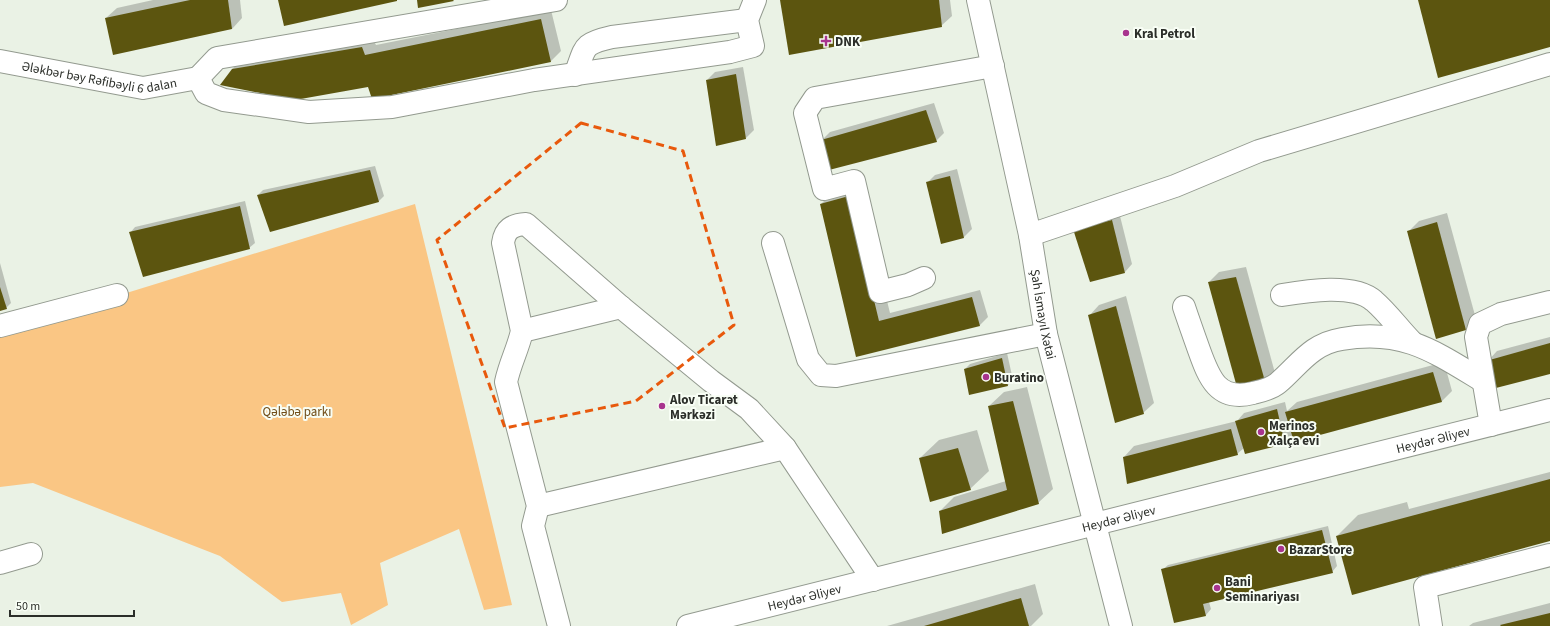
<svg xmlns="http://www.w3.org/2000/svg" width="1550" height="626" font-family="'Source Sans 3',sans-serif">
  <style>
    .green { fill: #fac684 }
    .shadow { fill: #0003 }
    .building { fill: #5c550f }
    .lines { fill: none; stroke-linecap: round; stroke-linejoin: round }
    .minor-casing { stroke: #939a8f; stroke-width: 24 }
    .major-casing { stroke: #939a8f; stroke-width: 24 }
    .minor { stroke: #fff; stroke-width: 22 }
    .major { stroke: #fff; stroke-width: 22 }
    .marked { fill: none; stroke: #e8590c; stroke-width: 3; stroke-dasharray: 8 5; stroke-linejoin: round }
    .poi-dot { fill: #a8348e; stroke: #f8fef5; stroke-width: 1.5 }
    .labels { text-anchor: middle; stroke-width: 4; stroke-linejoin: round; paint-order: stroke }
    .poi-label { font-size: 13px; font-weight: bold; fill: #2b2e29; stroke: #f8fef5; text-anchor: start }
    .street-label { font-size: 13px; fill: #2b2e29; stroke: #f8fef5 }
    .park-label { font-size: 13px; fill: #714d18; stroke: #f8fef5 }
  </style>
  <rect width="100%" height="100%" fill="#eaf2e5"/>
  <!-- green -->
  <path class="green" d="M 415,204 L 512,605 L 484,610 L 459,529 L 380,563 L 388,605 L 351,625 L 341,593 L 282,602 L 220,556 L 33,483 L 0,487 L 0,332 Z"/>
  <!-- shadow -->
  <g class="shadow">
    <path d="M 153,0 L 240,0 L 242,18 L 232,29 L 106,18 L 117,8 Z"/>
    <path d="M 781,0 L 950,0 L 952,16 L 941,26 Z"/>
    <path d="M 551,10 L 561,51 L 551,61 L 373,98 L 369,85 L 232,69 L 243,59 L 372,37 L 376,45 Z"/>
    <path d="M 743,67 L 754,130 L 746,138 L 707,80 L 715,72 Z"/>
    <path d="M 934,103 L 944,133 L 936,141 L 822,140 L 830,132 Z"/>
    <path d="M 375,166 L 384,196 L 379,201 L 271,231 L 258,195 L 263,190 Z"/>
    <path d="M 957,169 L 972,229 L 964,237 L 941,242 L 927,183 L 935,175 Z"/>
    <path d="M 859,187 L 890,313 L 980,290 L 988,317 L 980,325 L 886,348 L 821,204 L 831,194 Z"/>
    <path d="M 245,201 L 255,243 L 249,248 L 130,233 L 135,227 Z"/>
    <path d="M 1119,212 L 1132,264 L 1125,272 L 1074,229 Z"/>
    <path d="M 1447,213 L 1476,319 L 1465,329 L 1409,231 L 1419,221 Z"/>
    <path d="M 0,263 L 11,303 L 6,308 L 0,310 Z"/>
    <path d="M 1246,267 L 1275,373 L 1265,384 L 1209,282 L 1219,272 Z"/>
    <path d="M 1126,296 L 1154,403 L 1143,413 L 1089,316 L 1099,305 Z"/>
    <path d="M 1550,337 L 1550,373 L 1487,362 L 1497,351 Z"/>
    <path d="M 1007,353 L 1013,380 L 1008,385 L 969,393 L 965,369 L 970,364 Z"/>
    <path d="M 1444,362 L 1452,391 L 1442,401 L 1293,435 L 1285,443 L 1246,453 L 1244,448 L 1237,454 L 1124,457 L 1134,446 L 1237,421 L 1244,413 L 1285,402 L 1287,411 L 1297,402 Z"/>
    <path d="M 1027,387 L 1053,489 L 1038,503 L 940,511 L 954,497 L 1006,481 L 989,406 L 1004,392 Z"/>
    <path d="M 977,430 L 989,471 L 970,489 L 920,458 L 939,440 Z"/>
    <path d="M 1550,472 L 1550,540 L 1337,536 L 1358,515 L 1407,502 L 1409,509 Z"/>
    <path d="M 1328,526 L 1337,566 L 1332,572 L 1209,602 L 1211,609 L 1206,615 L 1175,622 L 1162,570 L 1168,565 Z"/>
    <path d="M 1035,584 L 1043,614 L 1031,626 L 887,626 Z"/>
    <path d="M 1550,603 L 1550,626 L 1469,626 L 1473,623 Z"/>
  </g>
  <!-- building -->
  <g class="building">
    <path d="M 190,0 L 228,0 L 232,29 L 113,55 L 105,18 Z"/>
    <path d="M 278,0 L 397,0 L 397,1 L 284,26 Z"/>
    <path d="M 417,0 L 453,0 L 454,1 L 418,8 Z"/>
    <path d="M 780,0 L 939,0 L 942,27 L 789,55 Z"/>
    <path d="M 1418,0 L 1550,0 L 1550,47 L 1438,78 Z"/>
    <path d="M 541,19 L 551,62 L 372,99 L 368,87 L 295,100 L 220,85 L 232,69 L 362,47 L 365,55 Z"/>
    <path d="M 736,74 L 746,139 L 716,146 L 706,80 Z"/>
    <path d="M 926,110 L 937,142 L 829,170 L 821,140 Z"/>
    <path d="M 370,170 L 379,202 L 270,232 L 257,195 Z"/>
    <path d="M 950,176 L 964,238 L 941,244 L 926,182 Z"/>
    <path d="M 849,196 L 879,321 L 972,297 L 980,326 L 856,357 L 820,204 Z"/>
    <path d="M 240,206 L 250,249 L 143,277 L 129,232 Z"/>
    <path d="M 1112,220 L 1125,273 L 1090,282 L 1073,229 Z"/>
    <path d="M 1437,222 L 1466,330 L 1436,339 L 1407,231 Z"/>
    <path d="M 1236,277 L 1266,385 L 1238,391 L 1208,282 Z"/>
    <path d="M 0,287 L 7,309 L 0,311 Z"/>
    <path d="M 1116,306 L 1144,414 L 1115,423 L 1088,315 Z"/>
    <path d="M 1550,343 L 1550,374 L 1492,389 L 1486,361 Z"/>
    <path d="M 1002,358 L 1008,386 L 969,395 L 964,369 Z"/>
    <path d="M 1433,372 L 1442,402 L 1294,442 L 1285,412 Z"/>
    <path d="M 1013,401 L 1039,504 L 942,534 L 939,511 L 1007,490 L 988,406 Z"/>
    <path d="M 1277,409 L 1285,444 L 1245,454 L 1235,421 Z"/>
    <path d="M 1231,429 L 1238,455 L 1127,484 L 1123,457 Z"/>
    <path d="M 958,448 L 971,490 L 930,502 L 919,458 Z"/>
    <path d="M 1550,479 L 1550,541 L 1352,595 L 1336,536 Z"/>
    <path d="M 1322,530 L 1333,573 L 1203,604 L 1206,616 L 1174,623 L 1161,569 Z"/>
    <path d="M 1021,598 L 1029,626 L 924,626 Z"/>
    <path d="M 1550,613 L 1550,626 L 1501,626 L 1500,625 Z"/>
  </g>
  <g class="lines">
    <defs>
      <g id="minor">
        <path d="M 556,0 L 217,58 L 198,78 L 206,93 L 224,100 L 309,112 L 392,107 L 534,80 L 730,52 L 753,46 L 747,20 L 755,0"/>
        <path id="s1" d="M 0,61 L 143,88 L 198,78"/>
        <path d="M 575,75 C 586,47 581,44 612,37 L 747,20"/>
        <path d="M 1030,235 L 1175,186 L 1259,151 L 1550,64"/>
        <path d="M 773,243 L 808,359 L 821,375 L 836,376 L 1046,334"/>
        <path d="M 924,278 L 908,285 L 880,292 L 854,181 L 824,189 L 805,113 L 815,98 L 993,66"/>
        <path d="M 1282,295 C 1306,291 1354,283 1374,301 C 1388,313 1399,329 1412,342"/>
        <path d="M 1184,307 C 1189,322 1194,336 1199,350 C 1209,378 1218,402 1253,393 C 1261,391 1271,389 1278,383 C 1300,364 1311,344 1342,339 C 1402,328 1435,352 1483,381"/>
        <path d="M 0,326 L 117,295"/>
        <path d="M 522,331 L 621,307"/>
        <path d="M 1491,425 L 1476,337 L 1480,324 L 1501,314 L 1550,302"/>
        <path d="M 538,506 L 785,448"/>
        <path d="M 0,563 L 31,554"/>
        <path d="M 559,626 L 533,526 L 538,506 L 506,382 C 510,363 518,349 522,331 L 503,243 C 505,229 512,225 526,224 L 621,307 L 711,381 L 749,409 L 785,448 L 873,580"/>
        <path d="M 1431,626 L 1425,587 L 1550,555"/>
      </g>
      <g id="major">
        <path id="s2" d="M 978,0 L 1030,235 L 1046,334 L 1121,626"/>
        <path id="s3" d="M 688,626 L 1550,410"/>
      </g>
    </defs>
    <!-- minor casing -->
    <use href="#minor" class="minor-casing"/>
    <!-- major casing -->
    <use href="#major" class="major-casing"/>
    <!-- minor -->
    <use href="#minor" class="minor"/>
    <!-- major -->
    <use href="#major" class="major"/>
  </g>
  <!-- marked area -->
  <path class="marked" d="M 581,123 L 683,151 L 734,325 L 636,401 L 505,428 L 437,240 Z"/>
  <!-- markers -->
  <g class="poi-dot">
    <circle cx="1126" cy="33" r="4"/>
    <path d="M824 35h4v4h4v4h-4v4h-4v-4h-4v-4h4z"/>
    <circle cx="986" cy="377" r="4"/>
    <circle cx="662" cy="406" r="4"/>
    <circle cx="1261" cy="432" r="4"/>
    <circle cx="1281" cy="549" r="4"/>
    <circle cx="1217" cy="588" r="4"/>
  </g>
  <g class="labels">
    <!-- poi labels -->
    <g class="poi-label">
      <text x="1134" y="38">Kral Petrol</text>
      <text x="835" y="46">DNK</text>
      <text x="994" y="382">Buratino</text>
      <text x="670" y="404">Alov Ticarət<tspan x="670" dy="15">Mərkəzi</tspan></text>
      <text x="1269" y="430">Merinos<tspan x="1269" dy="15">Xalça evi</tspan></text>
      <text x="1289" y="554">BazarStore</text>
      <text x="1225" y="586">Bani<tspan x="1225" dy="15">Seminariyası</tspan></text>
    </g>
    <!-- street labels -->
    <g class="street-label">
      <text dy="5" stroke="none"><textPath href="#s1" startOffset="101">Ələkbər bəy Rəfibəyli 6 dalan</textPath></text>
      <text dy="5" stroke="none"><textPath href="#s2" startOffset="321">Şah İsmayıl Xətai</textPath></text>
      <text dy="5" stroke="none"><textPath href="#s3" startOffset="768">Heydər Əliyev</textPath></text>
      <text dy="5" stroke="none"><textPath href="#s3" startOffset="444">Heydər Əliyev</textPath></text>
      <text dy="5" stroke="none"><textPath href="#s3" startOffset="120">Heydər Əliyev</textPath></text>
    </g>
    <!-- park labels -->
    <g class="park-label">
      <text x="297" y="416">Qələbə parkı</text>
    </g>
  </g>
  <!-- scale -->
  <path d="M10 610v6h124v-6" fill="none" stroke="#2b2e29" stroke-width="2"/>
  <text x="16" y="610" font-size="12" fill="#2b2e29" stroke="#f8fef5" stroke-width="3" paint-order="stroke">50 m</text>
</svg>
